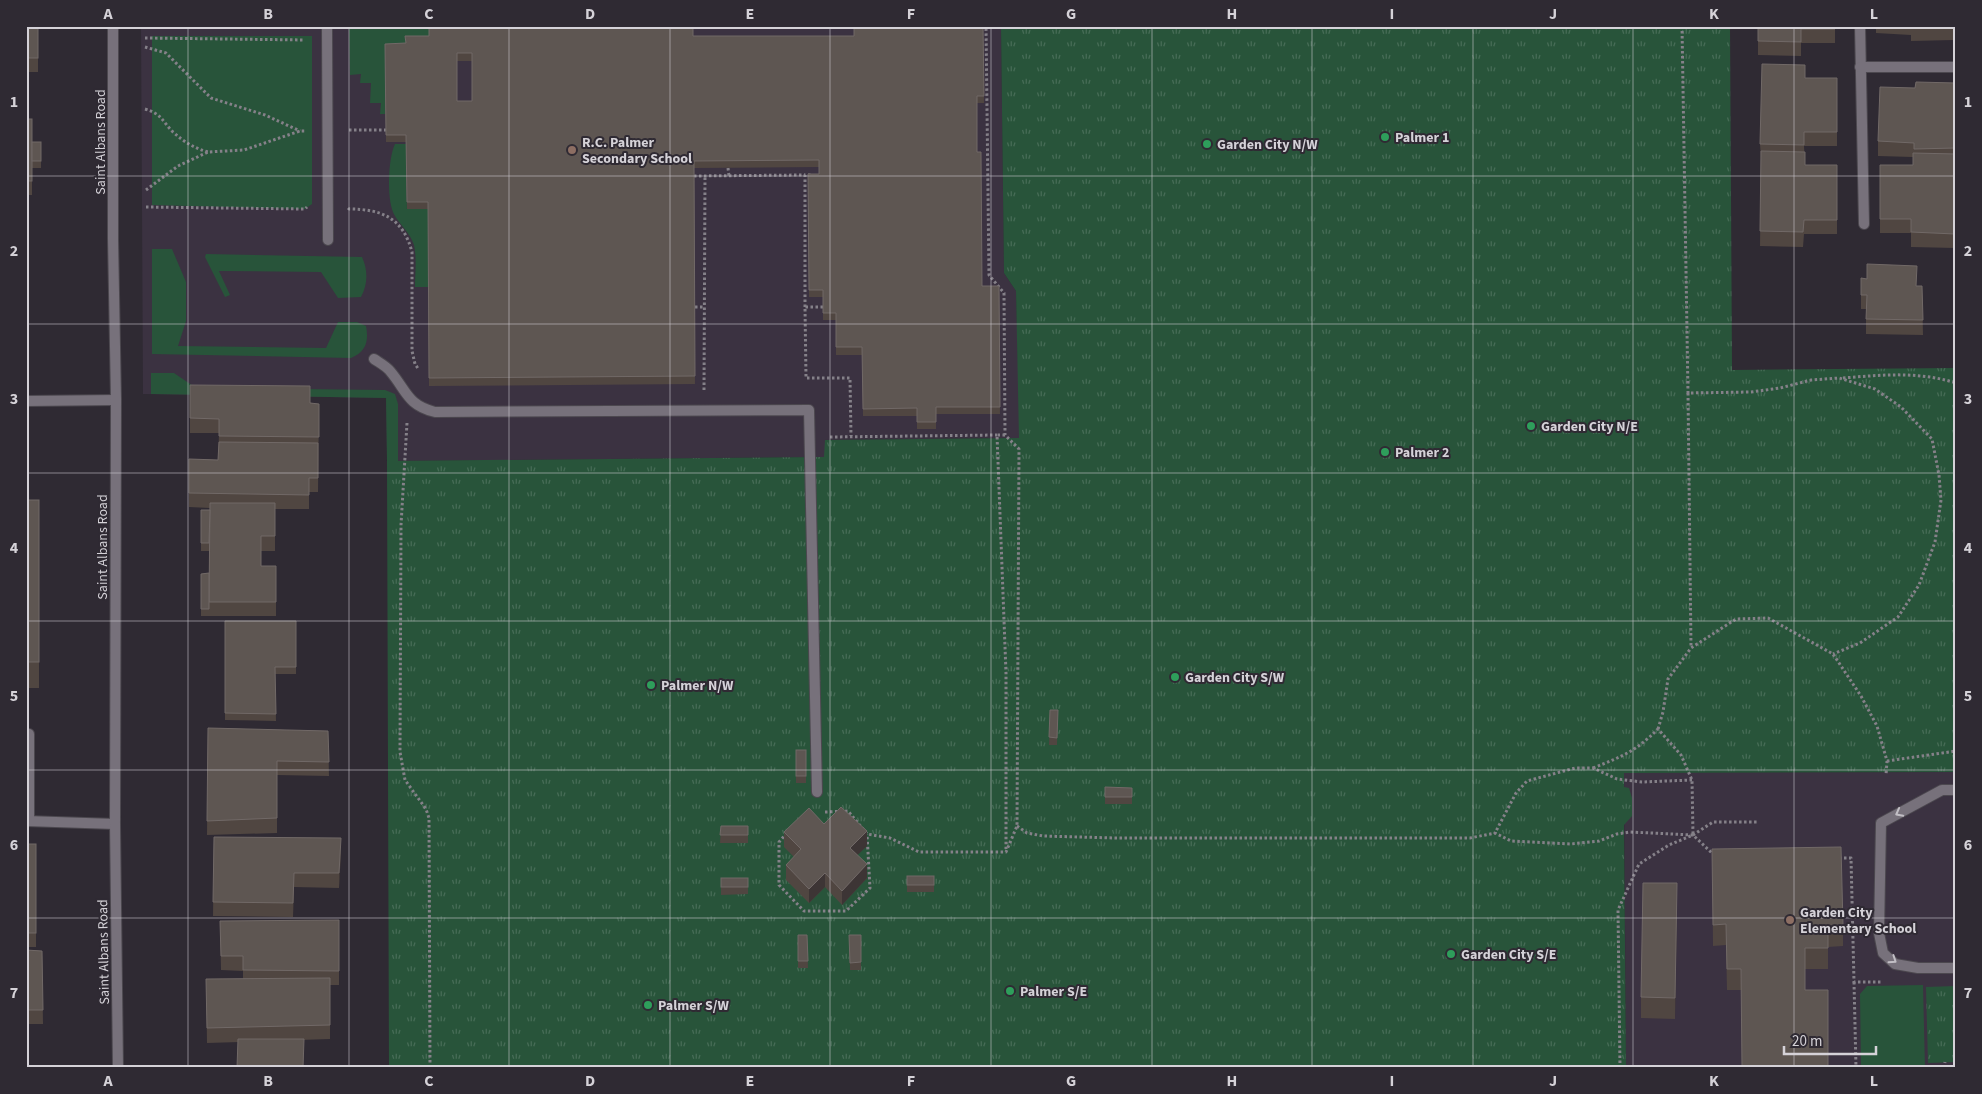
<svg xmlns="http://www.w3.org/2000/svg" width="1982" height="1094" font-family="'Source Sans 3',sans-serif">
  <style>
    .built { fill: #3b3241 }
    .green { fill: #28543a }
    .park { fill: url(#park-tufts) }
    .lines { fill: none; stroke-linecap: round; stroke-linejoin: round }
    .lane-casing { stroke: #4c484f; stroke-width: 12 }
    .street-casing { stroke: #4c484f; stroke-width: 12 }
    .path { stroke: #858189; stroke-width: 3; stroke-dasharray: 2.5 2.5; stroke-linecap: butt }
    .lane { stroke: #77717b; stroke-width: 10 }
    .street { stroke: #77717b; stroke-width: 10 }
    .wall { fill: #504641; fill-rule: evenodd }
    .shaded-wall { fill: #3d3535 }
    .building { fill: #5e5652; stroke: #716967; fill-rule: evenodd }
    .oneway { stroke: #c2bfc5 }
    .grid { fill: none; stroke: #d5d2d8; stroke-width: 1; stroke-opacity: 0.55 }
    .leisure-dot { fill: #2e9e5b; stroke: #2f2a33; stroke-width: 2 }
    .education-dot { fill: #8d6e63; stroke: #2f2a33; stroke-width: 2 }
    .labels { text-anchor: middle; stroke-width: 4; stroke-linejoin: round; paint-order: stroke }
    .poi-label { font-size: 14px; font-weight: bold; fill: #d5d2d8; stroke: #2f2a33; text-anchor: start }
    .street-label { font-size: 14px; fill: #d5d2d8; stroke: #2f2a33 }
    .neatline { fill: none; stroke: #d5d2d8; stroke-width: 2 }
    .grid-label { font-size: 16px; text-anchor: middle; font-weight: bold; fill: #d5d2d8 }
  </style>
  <defs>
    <pattern id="park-tufts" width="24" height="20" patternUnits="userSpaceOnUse" patternTransform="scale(1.25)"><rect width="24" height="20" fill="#28543a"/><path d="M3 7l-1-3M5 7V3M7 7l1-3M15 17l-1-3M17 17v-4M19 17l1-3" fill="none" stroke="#466c56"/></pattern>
  </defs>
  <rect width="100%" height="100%" fill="#2f2a33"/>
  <!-- built -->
  <g class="built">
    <path d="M 141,26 L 1001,26 L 1004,273 L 1016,291 L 1020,438 L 825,440 L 825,457 L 387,461 L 386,398 L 143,394 Z"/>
    <path d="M 1956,772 L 1956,1068 L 1626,1068 L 1624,773 Z"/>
  </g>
  <!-- green -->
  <g class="green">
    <path d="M 349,26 L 429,26 L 429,43 L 385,51 L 385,114 L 380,114 L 381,103 L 370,103 L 371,83 L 360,83 L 361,74 L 350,75 Z"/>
    <path d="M 152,36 L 312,36 L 312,204 L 305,209 L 152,205 Z"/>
    <path d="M 395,144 L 406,144 L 407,209 L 428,209 L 429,287 L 415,287 C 415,274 417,258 414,245 C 410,233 401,226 395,216 C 386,202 388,158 395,144 Z"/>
    <path d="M 152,249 L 172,249 L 186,282 L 186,321 L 178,346 L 326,348 L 338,322 L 357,322 L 366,326 C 369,341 366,352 351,358 L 152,354 Z"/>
    <path d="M 206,254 L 362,257 C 368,270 368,284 361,297 L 338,298 L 321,272 L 219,271 L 230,295 L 225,297 L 205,257 Z"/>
    <path d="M 151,373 L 174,373 L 196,388 L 385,390 L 395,394 L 398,404 L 398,461 L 387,461 L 386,398 L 151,394 Z"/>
    <path d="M 1923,985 L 1925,1068 L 1861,1068 L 1860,994 L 1867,986 Z"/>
  </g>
  <!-- park -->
  <g class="park">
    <path d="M 1001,26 L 1730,26 L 1732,370 L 1956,368 L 1956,772 L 1624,773 L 1624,787 L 1629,788 L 1632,798 L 1632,816 L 1624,825 L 1626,1068 L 389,1068 L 387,461 L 824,457 L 825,440 L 1019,438 L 1016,291 L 1004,273 Z"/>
    <path d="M 1956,986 L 1956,1062 L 1928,1063 L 1926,987 Z"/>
  </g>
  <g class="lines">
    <defs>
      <g id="lane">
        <path d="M 327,26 L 328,240"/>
        <path d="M 1860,26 L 1864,224"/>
        <path d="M 1860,67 L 1956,67"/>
        <path d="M 374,359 C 380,363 386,366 390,371 C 407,391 407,405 435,412 L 809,410 L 817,792"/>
        <path d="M 26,401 L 116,400"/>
        <path d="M 29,734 L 29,821"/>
        <path d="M 1956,790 L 1942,790 L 1881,823 L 1879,933 L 1883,953 L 1895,964 L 1918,968 L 1956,968"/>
        <path d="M 26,821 L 115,824"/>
      </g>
      <path id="street" d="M 113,26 L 113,239 L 116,400 L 115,824 L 118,1068"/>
    </defs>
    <!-- lane casing -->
    <use href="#lane" class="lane-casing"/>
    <!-- street casing -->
    <use href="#street" class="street-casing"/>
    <!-- path -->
    <g class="path">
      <path d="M 1682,26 L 1688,393 L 1751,392 L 1780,388 L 1811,380 L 1839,378 L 1875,389 L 1901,407 L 1932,439 L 1939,475 L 1941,500 L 1935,542 L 1919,585 L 1898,617 L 1860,643 L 1833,654"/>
      <path d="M 145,38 L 305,40"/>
      <path d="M 145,47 L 166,53 L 211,98 L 265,115 L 300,131"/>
      <path d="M 145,109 C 162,114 162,121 173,132 C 184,142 194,148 208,152"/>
      <path d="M 349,130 L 388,130"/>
      <path d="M 728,168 L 729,176"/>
      <path d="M 694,176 L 805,175"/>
      <path d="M 146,190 L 178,166 L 208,152 L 244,150 L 300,131 L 306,131"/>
      <path d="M 146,207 L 305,209 L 307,207"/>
      <path d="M 348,208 L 349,209 C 382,209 403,218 412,252 L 412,351 L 415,364 L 419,370"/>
      <path d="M 695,307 L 705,307"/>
      <path d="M 805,307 L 805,175 L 812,175"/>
      <path d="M 823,307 L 805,307 L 806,378 L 850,378 L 851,436"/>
      <path d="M 1843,378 C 1881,375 1918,371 1956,383"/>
      <path d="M 704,390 L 705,176"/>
      <path d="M 1688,393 L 1691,648"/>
      <path d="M 407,423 L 401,525 L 400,752 L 405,780 L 426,809 L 429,818 L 430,1068"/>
      <path d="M 1005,435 L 997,435 L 1006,673 L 1006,849"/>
      <path d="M 830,437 L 997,435"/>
      <path d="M 1658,729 L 1663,712 L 1668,679 L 1691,648 L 1736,619 L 1768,618 L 1833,654 L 1861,696 L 1877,726 L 1887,761 L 1886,775"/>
      <path d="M 1887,761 L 1956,751"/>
      <path d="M 1593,768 C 1623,756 1635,752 1658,729 L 1681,755 L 1692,780 L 1693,835"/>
      <path d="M 1692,780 L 1642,782 L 1617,779 L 1593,768 L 1575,768 L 1527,781 L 1516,793 L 1495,833 L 1511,841 L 1571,844 L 1599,841 L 1617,834 L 1630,832 L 1693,835 L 1714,855"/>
      <path d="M 825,812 L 848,811 L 867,834 L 890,838 L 919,852 L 1006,852 L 1017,826 L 1019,449 L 1005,435 L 1004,293 L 989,275 L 986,26"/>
      <path d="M 1017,826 L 1027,833 L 1043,836 L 1115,838 L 1470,838 L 1495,833"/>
      <path d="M 787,833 L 779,842 L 779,885 L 804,911 L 846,911 L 870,888 L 867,834"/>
      <path d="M 1839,858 L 1851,858 L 1854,982 L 1882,982"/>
      <path d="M 1854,982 L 1856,1068"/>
      <path d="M 1620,1068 L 1618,910 L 1639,864 L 1669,845 L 1693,835 L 1713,822 L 1757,822"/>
      <path d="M 1944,1068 L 1945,1062"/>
    </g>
    <!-- lane -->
    <use href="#lane" class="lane"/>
    <!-- street -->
    <use href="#street" class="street"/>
  </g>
  <!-- wall -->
  <g class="wall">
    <rect x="26" y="26" width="12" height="46"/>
    <path d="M 983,26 L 984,103 L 977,103 L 977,152 L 982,286 L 999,286 L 1000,414 L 936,414 L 936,429 L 917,429 L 917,416 L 863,416 L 862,355 L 836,355 L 836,320 L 823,320 L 823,297 L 809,297 L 808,174 L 819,174 L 819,167 L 694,168 L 695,384 L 429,386 L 428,209 L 407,209 L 406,142 L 386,142 L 385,44 L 693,36 L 854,36 ZM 457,61 L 472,61 L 472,101 L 457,101 Z"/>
    <path d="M 1758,26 L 1835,26 L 1835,43 L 1801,43 L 1801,56 L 1758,55 Z"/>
    <path d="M 1876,26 L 1955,26 L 1954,40 L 1911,41 L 1911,35 L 1876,33 Z"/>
    <path d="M 1805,78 L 1837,78 L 1837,146 L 1804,146 L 1805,165 L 1837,165 L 1837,234 L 1804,234 L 1803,247 L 1760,246 L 1761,158 L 1760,144 Z"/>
    <path d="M 1956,83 L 1955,248 L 1911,247 L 1911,233 L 1880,233 L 1880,165 L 1913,165 L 1913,157 L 1878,156 L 1878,141 L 1915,88 Z"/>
    <rect x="26" y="119" width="6" height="76"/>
    <rect x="32" y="142" width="9" height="26"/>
    <path d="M 1917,286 L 1922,286 L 1923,335 L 1866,334 L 1866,309 L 1861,309 L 1861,295 Z"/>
    <path d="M 190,385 L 319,404 L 318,492 L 309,492 L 309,509 L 275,509 L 275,551 L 261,551 L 261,566 L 276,566 L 276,616 L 201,616 L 201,574 L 209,573 L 209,551 L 201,551 L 201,510 L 210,510 L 210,508 L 189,507 L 189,459 L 218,460 L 219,433 L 190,433 Z"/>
    <rect x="26" y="500" width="13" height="188"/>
    <path d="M 225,621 L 296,621 L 296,674 L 275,674 L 276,721 L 225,720 Z"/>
    <path d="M 1050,710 L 1058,710 L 1057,745 L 1049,745 Z"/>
    <path d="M 208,728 L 328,731 L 329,776 L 277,775 L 277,833 L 207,835 Z"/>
    <rect x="796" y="750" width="10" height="33"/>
    <path d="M 1105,787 L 1132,788 L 1132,804 L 1105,804 Z"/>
    <path d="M 824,824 L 867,846 L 857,855 L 867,878 L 842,905 L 825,887 L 809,903 L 786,880 L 786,865 L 794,857 L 784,847 L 784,832 Z"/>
    <path d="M 721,826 L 748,826 L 748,843 L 720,843 Z"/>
    <path d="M 214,837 L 341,852 L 339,888 L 294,887 L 293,917 L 213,916 Z"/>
    <rect x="26" y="844" width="10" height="103"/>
    <path d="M 1712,849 L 1843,925 L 1843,946 L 1828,947 L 1828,969 L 1805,969 L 1805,990 L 1727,990 L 1726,945 L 1713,946 Z"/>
    <rect x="907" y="876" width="27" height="16"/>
    <path d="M 721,878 L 748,878 L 748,894 L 721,895 Z"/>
    <path d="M 1677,904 L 1675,1019 L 1641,1018 L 1641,997 Z"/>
    <path d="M 339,920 L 339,985 L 330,985 L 330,1039 L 207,1043 L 206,979 L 243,979 L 243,971 L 221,970 L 220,921 Z"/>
    <path d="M 798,935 L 807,935 L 808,968 L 798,968 Z"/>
    <path d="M 849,935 L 861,935 L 861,970 L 850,970 Z"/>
    <path d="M 26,950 L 42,951 L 43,1024 L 26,1024 Z"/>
  </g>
  <!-- shaded-wall -->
  <g class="shaded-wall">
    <path d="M 867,831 L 867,846 L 850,862 L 850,848 Z"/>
    <path d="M 341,838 L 341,852 L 339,888 L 339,873 Z"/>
    <path d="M 867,864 L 867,878 L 842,905 L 842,891 Z"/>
    <path d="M 294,873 L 294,887 L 293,917 L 293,903 Z"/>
    <path d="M 825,873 L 825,887 L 809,903 L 809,889 Z"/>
    <path d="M 1677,883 L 1677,904 L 1675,1019 L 1675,998 Z"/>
  </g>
  <!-- building -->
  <g class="building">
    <rect x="26" y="26" width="12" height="32"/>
    <path d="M 429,26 L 693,26 L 693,36 L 854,36 L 854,26 L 983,26 L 984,96 L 977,96 L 977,152 L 981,152 L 982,286 L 999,286 L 1000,407 L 936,407 L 936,422 L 917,422 L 917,408 L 863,409 L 862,347 L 836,347 L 836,313 L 823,313 L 823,290 L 809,290 L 808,174 L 819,174 L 819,160 L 694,161 L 695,376 L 429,378 L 428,202 L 407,202 L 406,135 L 386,135 L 385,44 L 406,43 L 405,36 L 429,36 ZM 457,53 L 472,53 L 472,101 L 457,101 Z"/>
    <path d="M 1758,26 L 1835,26 L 1835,29 L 1801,29 L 1801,42 L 1758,41 Z"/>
    <path d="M 1762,64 L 1805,65 L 1805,78 L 1837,78 L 1837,132 L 1804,132 L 1804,145 L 1760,144 Z"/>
    <path d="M 1916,82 L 1956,83 L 1956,148 L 1914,149 L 1914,143 L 1878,141 L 1880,87 L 1915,88 Z"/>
    <rect x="26" y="119" width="6" height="62"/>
    <rect x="32" y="142" width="9" height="19"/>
    <path d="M 1761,151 L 1805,152 L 1805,165 L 1837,165 L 1837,220 L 1804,220 L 1803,232 L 1760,231 Z"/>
    <path d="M 1913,153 L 1956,154 L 1955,234 L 1911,232 L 1911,219 L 1880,219 L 1880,165 L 1913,165 Z"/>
    <path d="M 1867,264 L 1917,266 L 1916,286 L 1922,286 L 1923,320 L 1866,319 L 1867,295 L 1861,295 L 1861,278 L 1867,279 Z"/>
    <path d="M 190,385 L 310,386 L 310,403 L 319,404 L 319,437 L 219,436 L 219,419 L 190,418 Z"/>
    <path d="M 219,442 L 318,443 L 318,478 L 309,478 L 309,495 L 189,493 L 189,459 L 218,460 Z"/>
    <rect x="26" y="500" width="13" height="162"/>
    <path d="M 210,503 L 275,503 L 275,536 L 261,536 L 261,566 L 276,566 L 276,602 L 209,602 Z"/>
    <path d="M 201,510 L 210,510 L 209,543 L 201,543 Z"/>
    <path d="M 209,573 L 209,609 L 201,609 L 201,574 Z"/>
    <path d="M 225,621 L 296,621 L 296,667 L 275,667 L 276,714 L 225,713 Z"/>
    <path d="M 1050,710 L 1058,710 L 1057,738 L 1049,737 Z"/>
    <path d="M 208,728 L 328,731 L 329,762 L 277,761 L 277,818 L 207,821 Z"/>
    <rect x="796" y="750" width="10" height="26"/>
    <path d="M 1105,787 L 1132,788 L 1132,797 L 1105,797 Z"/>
    <path d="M 841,807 L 867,831 L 850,848 L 867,864 L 842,891 L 825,873 L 809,889 L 786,865 L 801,849 L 784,832 L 809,808 L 824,824 Z"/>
    <path d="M 721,826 L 748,826 L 748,835 L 720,835 Z"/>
    <path d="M 214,837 L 341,838 L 339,873 L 294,873 L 293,903 L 213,902 Z"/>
    <rect x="26" y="844" width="10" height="89"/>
    <path d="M 1841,847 L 1843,925 L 1828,926 L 1828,948 L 1805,948 L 1805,990 L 1828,990 L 1828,1068 L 1742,1068 L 1741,969 L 1727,969 L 1726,924 L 1713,925 L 1712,849 Z"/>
    <rect x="907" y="876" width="27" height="9"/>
    <rect x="721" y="878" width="27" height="9"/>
    <path d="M 1643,883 L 1677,883 L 1675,998 L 1641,997 Z"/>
    <path d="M 339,920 L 339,971 L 243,970 L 243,956 L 221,956 L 220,921 Z"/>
    <path d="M 798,935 L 807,935 L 808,961 L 798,961 Z"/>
    <path d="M 849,935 L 861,935 L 861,962 L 850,963 Z"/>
    <path d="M 26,950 L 42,951 L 43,1010 L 26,1010 Z"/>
    <path d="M 330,978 L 330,1025 L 207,1028 L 206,979 Z"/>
    <path d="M 238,1039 L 304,1039 L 303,1068 L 237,1068 Z"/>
  </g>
  <!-- one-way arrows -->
  <defs><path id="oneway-chevron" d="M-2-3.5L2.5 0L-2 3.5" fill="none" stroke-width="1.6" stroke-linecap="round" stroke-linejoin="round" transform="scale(1.25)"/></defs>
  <g class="oneway">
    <use href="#oneway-chevron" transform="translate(1899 813) rotate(152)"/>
    <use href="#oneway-chevron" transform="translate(1893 960) rotate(34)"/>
  </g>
  <!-- grid -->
  <path class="grid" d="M 188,26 L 188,1068M 349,26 L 349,1068M 509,26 L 509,1068M 670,26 L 670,1068M 830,26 L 830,1068M 991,26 L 991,1068M 1152,26 L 1152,1068M 1312,26 L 1312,1068M 1473,26 L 1473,1068M 1633,26 L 1633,1068M 1794,26 L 1794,1068M 26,176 L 1956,176M 26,324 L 1956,324M 26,473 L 1956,473M 26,621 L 1956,621M 26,770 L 1956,770M 26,918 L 1956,918"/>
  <!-- markers -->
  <g class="leisure-dot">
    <circle cx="1385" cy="137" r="5"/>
    <circle cx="1207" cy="144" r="5"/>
    <circle cx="1531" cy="426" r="5"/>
    <circle cx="1385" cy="452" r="5"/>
    <circle cx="1175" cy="677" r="5"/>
    <circle cx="651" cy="685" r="5"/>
    <circle cx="1451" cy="954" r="5"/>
    <circle cx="1010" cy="991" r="5"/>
    <circle cx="648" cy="1005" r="5"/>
  </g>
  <g class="education-dot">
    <circle cx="572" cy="150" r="5"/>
    <circle cx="1790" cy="920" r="5"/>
  </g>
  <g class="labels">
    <!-- poi labels -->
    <g class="poi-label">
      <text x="1395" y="142">Palmer 1</text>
      <text x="582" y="147">R.C. Palmer<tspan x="582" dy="16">Secondary School</tspan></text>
      <text x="1217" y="149">Garden City N/W</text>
      <text x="1541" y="431">Garden City N/E</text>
      <text x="1395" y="457">Palmer 2</text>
      <text x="1185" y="682">Garden City S/W</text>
      <text x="661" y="690">Palmer N/W</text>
      <text x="1800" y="917">Garden City<tspan x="1800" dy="16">Elementary School</tspan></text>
      <text x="1461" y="959">Garden City S/E</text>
      <text x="1020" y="996">Palmer S/E</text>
      <text x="658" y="1010">Palmer S/W</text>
    </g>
    <!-- street labels -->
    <g class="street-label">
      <text transform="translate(100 142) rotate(-90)" y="5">Saint Albans Road</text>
      <text transform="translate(102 547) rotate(-90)" y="5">Saint Albans Road</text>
      <text transform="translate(103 952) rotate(-91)" y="5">Saint Albans Road</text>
    </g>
  </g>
  <!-- border -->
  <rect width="1982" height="1094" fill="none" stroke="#2f2a33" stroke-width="55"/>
  <!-- scale -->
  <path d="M1784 1046v8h92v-8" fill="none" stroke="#d5d2d8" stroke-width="2.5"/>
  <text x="1792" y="1046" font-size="15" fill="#d5d2d8" stroke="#2f2a33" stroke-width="4" paint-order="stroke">20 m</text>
  <rect x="28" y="28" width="1926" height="1038" class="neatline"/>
  <g class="grid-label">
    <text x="108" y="19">A</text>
    <text x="268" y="19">B</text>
    <text x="429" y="19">C</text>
    <text x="590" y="19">D</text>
    <text x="750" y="19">E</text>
    <text x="911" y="19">F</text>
    <text x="1071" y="19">G</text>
    <text x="1232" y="19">H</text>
    <text x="1392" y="19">I</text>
    <text x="1553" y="19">J</text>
    <text x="1714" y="19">K</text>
    <text x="1874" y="19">L</text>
    <text x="14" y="107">1</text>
    <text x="1968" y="107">1</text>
    <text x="14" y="256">2</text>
    <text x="1968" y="256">2</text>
    <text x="14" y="404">3</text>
    <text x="1968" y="404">3</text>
    <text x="14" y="553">4</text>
    <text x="1968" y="553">4</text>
    <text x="14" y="701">5</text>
    <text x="1968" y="701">5</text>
    <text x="14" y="850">6</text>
    <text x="1968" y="850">6</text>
    <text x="14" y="998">7</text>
    <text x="1968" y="998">7</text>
    <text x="108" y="1086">A</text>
    <text x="268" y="1086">B</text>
    <text x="429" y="1086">C</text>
    <text x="590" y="1086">D</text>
    <text x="750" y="1086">E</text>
    <text x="911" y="1086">F</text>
    <text x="1071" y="1086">G</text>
    <text x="1232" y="1086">H</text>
    <text x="1392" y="1086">I</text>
    <text x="1553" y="1086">J</text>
    <text x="1714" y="1086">K</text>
    <text x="1874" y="1086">L</text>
  </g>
</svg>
